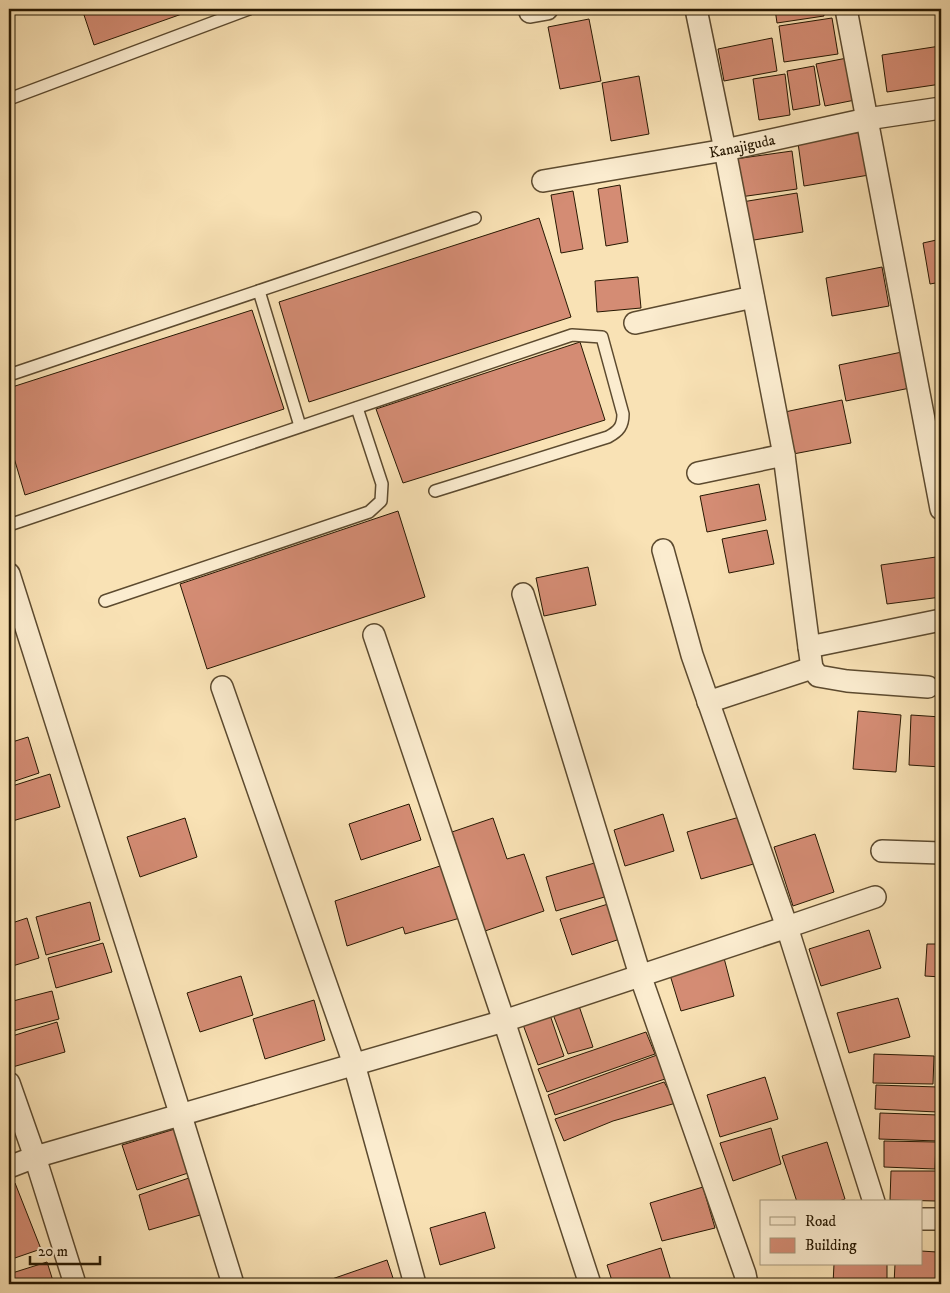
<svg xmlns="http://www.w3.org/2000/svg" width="950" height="1293" font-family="'IM FELL DW Pica',serif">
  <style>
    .building { fill: #d48c74; stroke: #271802 }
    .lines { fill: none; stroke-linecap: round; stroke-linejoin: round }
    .lane-casing { stroke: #5c4a2f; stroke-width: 14 }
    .street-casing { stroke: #5c4a2f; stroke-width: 24 }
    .lane { stroke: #fbeccf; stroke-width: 11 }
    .street { stroke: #fbeccf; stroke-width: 21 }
    .labels { text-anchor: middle; stroke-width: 5; stroke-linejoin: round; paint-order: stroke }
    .street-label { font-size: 15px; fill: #271802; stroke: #fbeccf }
  </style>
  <rect width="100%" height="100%" fill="#f9e2b5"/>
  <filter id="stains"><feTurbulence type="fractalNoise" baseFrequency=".004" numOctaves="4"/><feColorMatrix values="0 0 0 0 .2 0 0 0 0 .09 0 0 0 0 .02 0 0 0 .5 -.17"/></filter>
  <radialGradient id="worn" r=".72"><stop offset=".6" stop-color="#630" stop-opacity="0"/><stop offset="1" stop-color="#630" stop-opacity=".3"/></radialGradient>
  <!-- building -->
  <g class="building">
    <path d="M 82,9 L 196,9 L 94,45 Z"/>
    <path d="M 775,9 L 823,9 L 824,16 L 777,23 Z"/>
    <path d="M 832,18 L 838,54 L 784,62 L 779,26 Z"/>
    <path d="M 589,19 L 601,81 L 560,89 L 548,27 Z"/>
    <path d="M 772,38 L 777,71 L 724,81 L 718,49 Z"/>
    <path d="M 940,46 L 941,84 L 887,92 L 882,55 Z"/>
    <path d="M 847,58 L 855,100 L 825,106 L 816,64 Z"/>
    <path d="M 814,66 L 820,105 L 793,110 L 787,71 Z"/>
    <path d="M 785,74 L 790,115 L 759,120 L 753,79 Z"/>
    <path d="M 639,76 L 649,134 L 611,141 L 602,83 Z"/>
    <path d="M 861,132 L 869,175 L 804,186 L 798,143 Z"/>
    <path d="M 792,151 L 797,189 L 740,197 L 735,159 Z"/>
    <path d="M 620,185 L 628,242 L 606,246 L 598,189 Z"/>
    <path d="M 573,191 L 583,249 L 561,253 L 551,195 Z"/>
    <path d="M 797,193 L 803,232 L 748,241 L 742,202 Z"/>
    <path d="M 539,218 L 571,317 L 309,402 L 279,302 Z"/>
    <path d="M 941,239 L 941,282 L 930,284 L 923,243 Z"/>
    <path d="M 882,267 L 889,306 L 832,316 L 826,278 Z"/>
    <path d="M 638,277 L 641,308 L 597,312 L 595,281 Z"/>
    <path d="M 252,310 L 284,409 L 25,495 L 9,441 L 9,388 Z"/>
    <path d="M 580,342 L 605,420 L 403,483 L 376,409 Z"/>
    <path d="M 902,352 L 910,388 L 846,401 L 839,365 Z"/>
    <path d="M 842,400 L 851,443 L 788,455 L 780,413 Z"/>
    <path d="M 759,484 L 766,520 L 707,532 L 700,496 Z"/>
    <path d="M 398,511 L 425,597 L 207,669 L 180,584 Z"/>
    <path d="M 767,530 L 774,564 L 729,573 L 722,539 Z"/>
    <path d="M 936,557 L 941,597 L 887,604 L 881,565 Z"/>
    <path d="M 588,567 L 596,605 L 544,616 L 536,578 Z"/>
    <path d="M 858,711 L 901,715 L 896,772 L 853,769 Z"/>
    <path d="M 911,715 L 941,717 L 941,767 L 909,765 Z"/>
    <path d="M 28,737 L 39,773 L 9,783 L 9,743 Z"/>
    <path d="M 50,774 L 60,807 L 9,822 L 9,787 Z"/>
    <path d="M 409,804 L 421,840 L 361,860 L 349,824 Z"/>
    <path d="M 663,814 L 674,851 L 625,866 L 614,830 Z"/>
    <path d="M 743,816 L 757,863 L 701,879 L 687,832 Z"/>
    <path d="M 185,818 L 197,857 L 140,877 L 127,837 Z"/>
    <path d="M 493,818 L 507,859 L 524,854 L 544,911 L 485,931 L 452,832 Z"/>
    <path d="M 815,834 L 834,892 L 793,906 L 774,847 Z"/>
    <path d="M 598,862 L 608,896 L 556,911 L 546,877 Z"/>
    <path d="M 440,866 L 460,918 L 405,934 L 403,927 L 347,946 L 335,901 Z"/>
    <path d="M 90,902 L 100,940 L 46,955 L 36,917 Z"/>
    <path d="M 608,904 L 620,939 L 572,955 L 560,919 Z"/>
    <path d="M 27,918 L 39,958 L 9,967 L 9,924 Z"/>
    <path d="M 869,930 L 881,968 L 821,986 L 809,949 Z"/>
    <path d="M 103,943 L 112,972 L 56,988 L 48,958 Z"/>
    <path d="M 927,944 L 941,944 L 941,977 L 925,976 Z"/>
    <path d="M 724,958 L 734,996 L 681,1011 L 670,975 Z"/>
    <path d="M 241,976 L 253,1015 L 200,1032 L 187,993 Z"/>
    <path d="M 52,991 L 59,1019 L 9,1032 L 9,1002 Z"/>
    <path d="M 898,998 L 910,1037 L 849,1053 L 837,1013 Z"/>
    <path d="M 314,1000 L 325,1040 L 265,1059 L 253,1019 Z"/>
    <path d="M 577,1000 L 593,1047 L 568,1054 L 551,1009 Z"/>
    <path d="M 549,1012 L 564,1056 L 538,1065 L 522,1022 Z"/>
    <path d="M 57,1022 L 65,1052 L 9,1068 L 9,1037 Z"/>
    <path d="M 937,1031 L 941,1031 L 941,1060 L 938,1060 Z"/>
    <path d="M 646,1032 L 655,1054 L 547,1092 L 538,1069 Z"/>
    <path d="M 874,1054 L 934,1056 L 933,1084 L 873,1083 Z"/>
    <path d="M 657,1055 L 665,1079 L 555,1115 L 548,1095 Z"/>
    <path d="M 939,1063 L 941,1063 L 941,1103 Z"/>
    <path d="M 765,1077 L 778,1119 L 720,1137 L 707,1095 Z"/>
    <path d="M 664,1082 L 676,1103 L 613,1121 L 564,1141 L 555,1119 Z"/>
    <path d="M 876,1085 L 938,1087 L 937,1112 L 875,1109 Z"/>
    <path d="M 880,1113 L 939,1115 L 938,1141 L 879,1139 Z"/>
    <path d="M 771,1128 L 781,1164 L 733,1181 L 720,1143 Z"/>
    <path d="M 175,1129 L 188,1173 L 137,1190 L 122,1145 Z"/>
    <path d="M 884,1141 L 936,1142 L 935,1169 L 884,1167 Z"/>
    <path d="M 827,1142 L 845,1199 L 836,1202 L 797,1202 L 782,1156 Z"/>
    <path d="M 891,1171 L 936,1171 L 936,1201 L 890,1200 Z"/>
    <path d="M 189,1178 L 200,1215 L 149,1230 L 139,1195 Z"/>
    <path d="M 15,1183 L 41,1249 L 9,1260 L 9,1186 Z"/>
    <path d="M 703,1187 L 715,1228 L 662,1241 L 650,1203 Z"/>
    <path d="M 485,1212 L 495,1248 L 440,1265 L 430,1228 Z"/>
    <path d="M 661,1248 L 672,1284 L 613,1284 L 607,1265 Z"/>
    <path d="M 921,1251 L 937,1252 L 936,1284 L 894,1284 L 895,1264 L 921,1264 Z"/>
    <path d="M 387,1260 L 395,1284 L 334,1284 L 332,1279 Z"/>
    <path d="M 47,1262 L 54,1284 L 9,1284 L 9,1274 Z"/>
    <path d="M 834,1264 L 887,1264 L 887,1284 L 833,1284 Z"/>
  </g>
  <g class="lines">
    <defs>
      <g id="lane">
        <path d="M 9,99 L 249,9"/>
        <path d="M 259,291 L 300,426"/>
        <path d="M 9,375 L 475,218"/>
        <path d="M 9,525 L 572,335 L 602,337 L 623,414 C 623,426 619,431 608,437 L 435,491"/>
        <path d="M 105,601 L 369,512 L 381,501 L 382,484 L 357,408"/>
      </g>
      <g id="street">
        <path d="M 696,9 L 725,150 L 784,455 L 809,647 L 941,620"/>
        <path d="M 846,9 L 941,509"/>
        <path d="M 530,12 L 547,9"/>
        <path id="s1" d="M 543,181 L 725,150 L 867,119 L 941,108"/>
        <path d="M 635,323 L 753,297"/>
        <path d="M 698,473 L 784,455"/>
        <path d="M 663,550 L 692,655 L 787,927 L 875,897"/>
        <path d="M 9,574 L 181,1116 L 233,1284"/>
        <path d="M 523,594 L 640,975 L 745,1274 L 747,1284"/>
        <path d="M 374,635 L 504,1021 L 590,1284"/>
        <path d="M 809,647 L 812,668 L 818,676 L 847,681 L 928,687"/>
        <path d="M 222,687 L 354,1064 L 415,1284"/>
        <path d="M 708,702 L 812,668"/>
        <path d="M 882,851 L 941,853"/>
        <path d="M 9,1083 L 35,1157 L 75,1284"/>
        <path d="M 9,1167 L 35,1157 L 504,1021 L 787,927 L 874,1202"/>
        <path d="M 921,1219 L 941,1219"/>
      </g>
    </defs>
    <!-- lane casing -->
    <use href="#lane" class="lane-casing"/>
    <!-- street casing -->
    <use href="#street" class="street-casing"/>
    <!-- lane -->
    <use href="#lane" class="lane"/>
    <!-- street -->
    <use href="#street" class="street"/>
  </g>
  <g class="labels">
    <!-- street labels -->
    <g class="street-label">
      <text dy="5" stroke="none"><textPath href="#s1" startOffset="202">Kanajiguda</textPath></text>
    </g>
  </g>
  <!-- margin -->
  <rect width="950" height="1293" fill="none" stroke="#f9e2b5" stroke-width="30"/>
  <rect x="10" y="10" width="930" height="1273" fill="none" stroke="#271802" stroke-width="2.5"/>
  <rect x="15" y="15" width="920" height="1263" fill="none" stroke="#271802"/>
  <!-- legend -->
  <rect x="760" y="1200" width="162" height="65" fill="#fbeccf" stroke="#a6977d"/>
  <rect x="770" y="1217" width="25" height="8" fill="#fbeccf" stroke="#a6977d"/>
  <text x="805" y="1226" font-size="15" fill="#271802">Road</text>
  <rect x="770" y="1238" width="25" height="15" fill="#d48c74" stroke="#a6977d"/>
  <text x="805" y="1250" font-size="15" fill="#271802">Building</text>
  <!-- scale -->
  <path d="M30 1256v8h70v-8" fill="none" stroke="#271802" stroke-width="2.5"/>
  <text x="38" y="1256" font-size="15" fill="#271802" stroke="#fbeccf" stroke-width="4" paint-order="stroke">20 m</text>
  <rect width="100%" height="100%" filter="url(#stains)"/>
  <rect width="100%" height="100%" fill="url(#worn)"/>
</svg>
